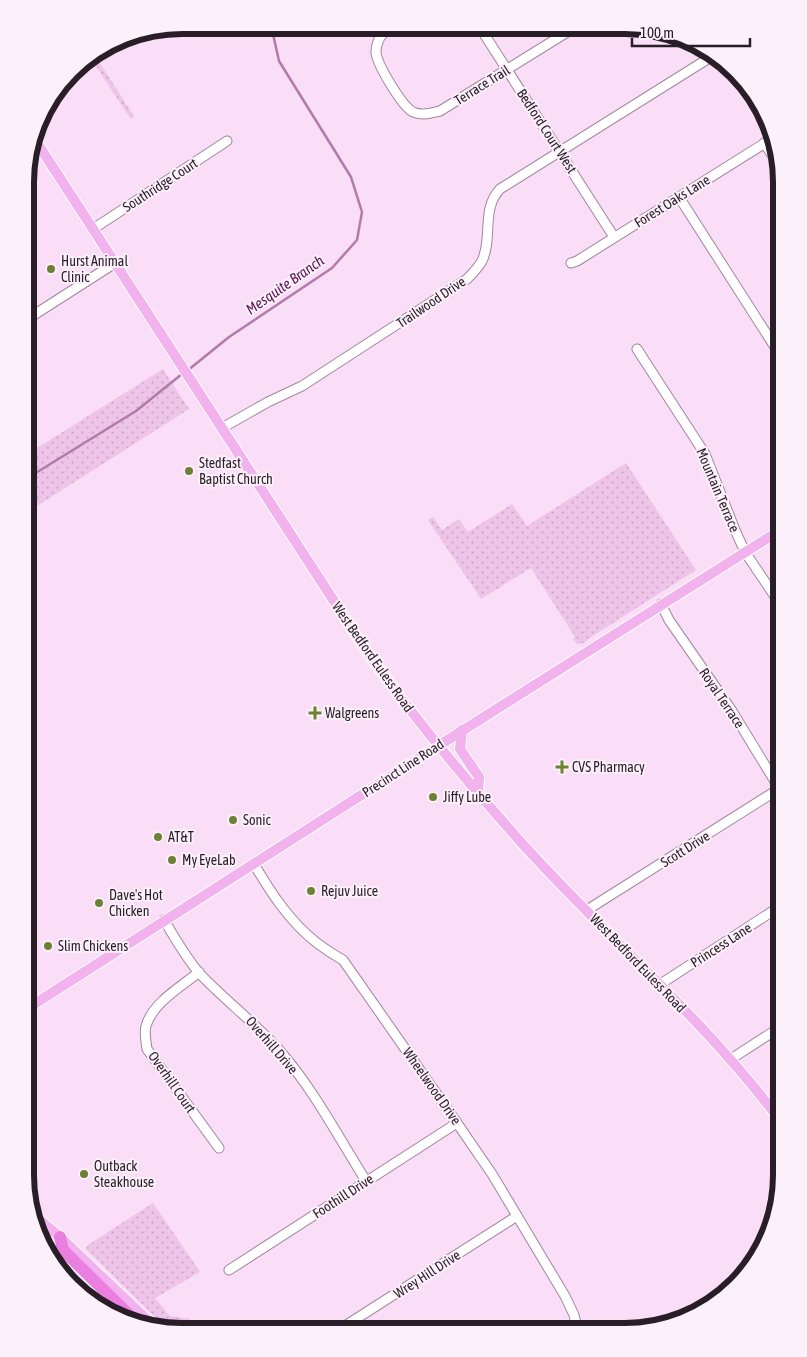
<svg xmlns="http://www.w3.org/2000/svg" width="807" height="1357" font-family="'Asap Condensed',sans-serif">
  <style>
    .grass { fill: url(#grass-dots) }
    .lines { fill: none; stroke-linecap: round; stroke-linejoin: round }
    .stream { stroke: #b17bab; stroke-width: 2.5 }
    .minor-casing { stroke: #a1869d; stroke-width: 11 }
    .major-casing { stroke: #fff; stroke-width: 12 }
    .highway-casing { stroke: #fff; stroke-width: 14 }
    .minor { stroke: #fff; stroke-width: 9 }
    .major { stroke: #f2b2ed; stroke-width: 10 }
    .highway { stroke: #ea7fe1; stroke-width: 12 }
    .poi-dot { fill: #6b8133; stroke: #fcf0fa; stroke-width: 2 }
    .labels { text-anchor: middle; stroke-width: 4; stroke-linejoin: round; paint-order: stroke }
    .street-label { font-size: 14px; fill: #291e27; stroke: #fcf0fa }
    .poi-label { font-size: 14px; fill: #291e27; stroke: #fcf0fa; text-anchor: start }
    .water-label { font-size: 15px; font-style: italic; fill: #591855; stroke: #fcf0fa }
    .rim { fill: none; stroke: #291e27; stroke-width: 6 }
  </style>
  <defs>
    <pattern id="grass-dots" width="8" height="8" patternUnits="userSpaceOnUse" patternTransform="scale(1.25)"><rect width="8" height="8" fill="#eec4e8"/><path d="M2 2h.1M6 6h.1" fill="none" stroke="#cca8c7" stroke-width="1.8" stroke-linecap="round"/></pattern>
  </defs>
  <rect width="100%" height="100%" fill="#faddf6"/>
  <!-- grass -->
  <g class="grass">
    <path d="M 94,54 L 134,116 L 133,118 L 130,118 L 90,57 Z"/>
    <path d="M 163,369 L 189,409 L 26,513 L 26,455 Z"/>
    <path d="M 626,463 L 696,570 L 588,639 C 586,643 581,644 577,644 L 573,639 L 575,637 L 531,568 L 481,599 L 428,520 L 433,517 L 442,530 L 459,519 L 468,532 L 512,504 L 527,526 Z"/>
    <path d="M 153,1203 L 200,1272 L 155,1298 L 170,1316 L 190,1319 L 189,1331 L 172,1331 L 164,1323 L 162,1324 L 86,1249 L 88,1245 Z"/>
  </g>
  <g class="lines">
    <!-- stream -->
    <g class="stream">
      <path d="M 187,371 L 229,337 L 332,268 L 357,240 L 362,212 L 351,177 L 279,61 L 271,25"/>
      <path d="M 26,479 L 136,411 L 182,374"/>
    </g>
    <defs>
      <g id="minor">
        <path d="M 394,26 C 387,30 380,34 378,42 C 377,44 376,50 376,53 C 378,66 402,106 413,112 C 422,116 430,113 440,111 L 577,26"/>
        <path d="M 479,26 L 614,237"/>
        <path d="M 764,143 L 779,165"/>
        <path d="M 679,197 L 782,358"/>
        <path d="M 93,229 L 227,141"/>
        <path d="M 571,263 L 577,261 L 773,138"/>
        <path d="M 26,320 L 115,263"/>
        <path d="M 637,349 L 705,454 L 735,530 L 745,552 L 782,607"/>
        <path d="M 222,428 L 268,402 L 302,386 L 467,279 C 472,274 478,268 482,261 C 493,238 481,209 500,189 L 714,55"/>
        <path d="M 661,604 L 669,620 L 732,711 L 782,793"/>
        <path d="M 254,864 C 271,893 290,922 317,943 C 325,949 334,955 343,960 L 457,1123 L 492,1174 L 565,1296 L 574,1315 L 578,1332"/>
        <path d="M 587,910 L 782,787"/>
        <path d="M 164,920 C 175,938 186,958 200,974 C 226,1001 255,1023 280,1051 C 314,1090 339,1138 366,1181"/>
        <path d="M 199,972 C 181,987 153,1002 146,1026 C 144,1033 146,1041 147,1049 L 219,1148"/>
        <path d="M 659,985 L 782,905"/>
        <path d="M 731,1059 L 782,1026"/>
        <path d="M 229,1270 L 457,1123"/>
        <path d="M 337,1331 L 517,1216"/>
      </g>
      <g id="major">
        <path d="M 34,138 L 365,649 C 412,716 465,779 519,840 C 605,936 705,1019 782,1123"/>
        <path d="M 462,730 L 460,749 L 479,777 L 478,792"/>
        <path d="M 25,1010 L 438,746 L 782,529"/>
        <path d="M 33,1214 L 60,1237 L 157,1329"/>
      </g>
      <g id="highway">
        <path d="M 60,1237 L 63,1250 L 132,1318"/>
        <path d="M 83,1295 L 89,1301"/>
      </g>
    </defs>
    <!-- minor casing -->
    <use href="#minor" class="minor-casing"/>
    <!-- major casing -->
    <use href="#major" class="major-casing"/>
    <!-- highway casing -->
    <use href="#highway" class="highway-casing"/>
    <!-- minor -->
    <use href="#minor" class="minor"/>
    <!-- major -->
    <use href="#major" class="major"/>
    <!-- highway -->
    <use href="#highway" class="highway"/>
  </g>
  <!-- markers -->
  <g class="poi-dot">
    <circle cx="51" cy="269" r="5"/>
    <circle cx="189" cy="471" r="5"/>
    <path d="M312.5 705.5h5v5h5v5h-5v5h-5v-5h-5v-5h5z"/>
    <path d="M559.5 759.5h5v5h5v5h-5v5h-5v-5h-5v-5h5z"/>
    <circle cx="433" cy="797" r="5"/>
    <circle cx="233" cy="820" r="5"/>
    <circle cx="158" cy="837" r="5"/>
    <circle cx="172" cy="860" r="5"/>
    <circle cx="311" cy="891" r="5"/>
    <circle cx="99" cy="903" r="5"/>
    <circle cx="48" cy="946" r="5"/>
    <circle cx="84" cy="1174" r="5"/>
  </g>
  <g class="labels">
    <!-- street labels -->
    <g class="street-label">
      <text transform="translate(482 85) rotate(-32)" y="5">Terrace Trail</text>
      <text transform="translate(547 131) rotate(57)" y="5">Bedford Court West</text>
      <text transform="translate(160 185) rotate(-33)" y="5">Southridge Court</text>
      <text transform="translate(672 201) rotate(-32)" y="5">Forest Oaks Lane</text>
      <text transform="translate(431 302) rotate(-34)" y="5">Trailwood Drive</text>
      <text transform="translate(718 490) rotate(67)" y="5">Mountain Terrace</text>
      <text transform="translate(373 657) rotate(55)" y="5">West Bedford Euless Road</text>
      <text transform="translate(722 698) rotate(56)" y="5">Royal Terrace</text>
      <text transform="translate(403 768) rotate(-33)" y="5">Precinct Line Road</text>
      <text transform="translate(685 849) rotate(-32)" y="5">Scott Drive</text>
      <text transform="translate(721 945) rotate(-33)" y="5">Princess Lane</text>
      <text transform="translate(638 963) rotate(46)" y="5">West Bedford Euless Road</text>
      <text transform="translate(272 1045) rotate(49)" y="5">Overhill Drive</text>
      <text transform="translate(172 1082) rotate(55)" y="5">Overhill Court</text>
      <text transform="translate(432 1086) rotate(55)" y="5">Wheelwood Drive</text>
      <text transform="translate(343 1196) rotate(-33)" y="5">Foothill Drive</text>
      <text transform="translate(427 1274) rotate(-33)" y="5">Wrey Hill Drive</text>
    </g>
    <!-- poi labels -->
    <g class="poi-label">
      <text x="61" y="266">Hurst Animal<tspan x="61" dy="16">Clinic</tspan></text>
      <text x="199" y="468">Stedfast<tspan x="199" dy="16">Baptist Church</tspan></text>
      <text x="325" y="718">Walgreens</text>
      <text x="572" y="772">CVS Pharmacy</text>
      <text x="443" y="802">Jiffy Lube</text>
      <text x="243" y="825">Sonic</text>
      <text x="168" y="842">AT&amp;T</text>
      <text x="182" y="865">My EyeLab</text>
      <text x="321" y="896">Rejuv Juice</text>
      <text x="109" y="900">Dave's Hot<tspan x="109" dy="16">Chicken</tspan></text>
      <text x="58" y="951">Slim Chickens</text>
      <text x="94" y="1171">Outback<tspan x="94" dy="16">Steakhouse</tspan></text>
    </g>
    <!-- water labels -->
    <g class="water-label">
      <text transform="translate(285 285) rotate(-35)" y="5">Mesquite Branch</text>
    </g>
  </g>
  <!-- crop -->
  <path d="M0 0H807V1357H0ZM182 34H625A148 148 0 0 1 773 182V1175A148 148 0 0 1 625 1323H182A148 148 0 0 1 34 1175V182A148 148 0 0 1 182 34Z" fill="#fcf0fa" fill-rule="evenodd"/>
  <path class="rim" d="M182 34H625A148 148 0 0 1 773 182V1175A148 148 0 0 1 625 1323H182A148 148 0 0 1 34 1175V182A148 148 0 0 1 182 34Z"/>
  <!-- scale -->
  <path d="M632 38v8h118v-8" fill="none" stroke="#291e27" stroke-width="2.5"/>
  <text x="640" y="38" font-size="15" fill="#291e27" stroke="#fcf0fa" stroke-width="4" paint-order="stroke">100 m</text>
</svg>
